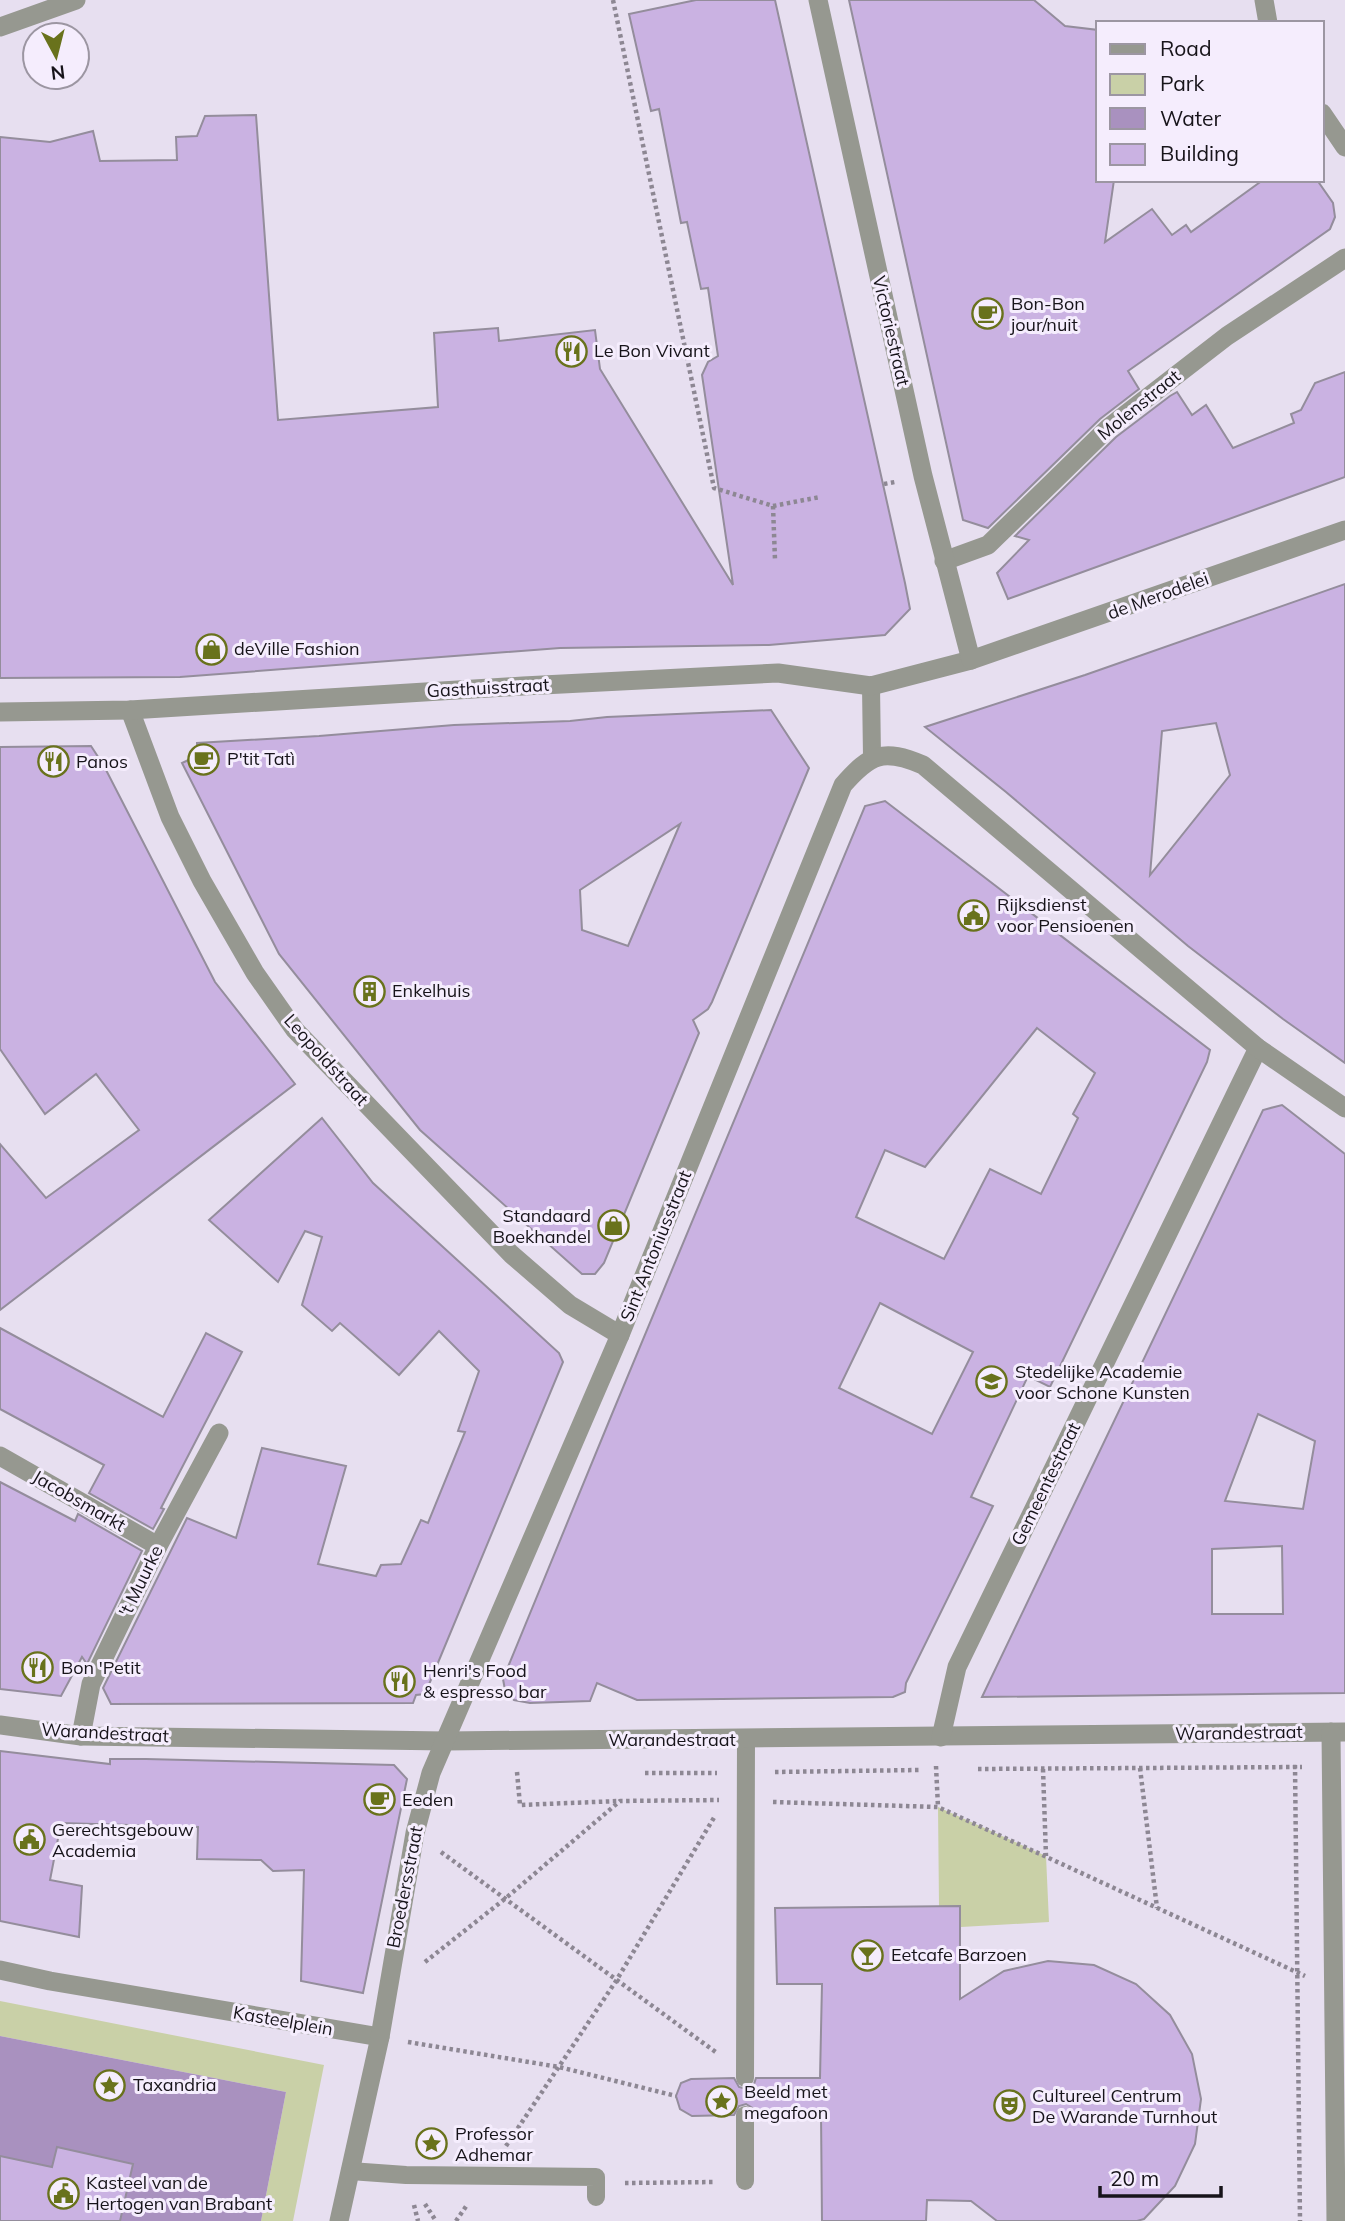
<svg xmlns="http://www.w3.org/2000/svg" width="1345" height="2221" font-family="Mulish,sans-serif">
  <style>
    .green { fill: #c9d0a7 }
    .water { fill: #a991bf }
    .building { fill: #cab2e2; stroke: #948d9c; stroke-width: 2; fill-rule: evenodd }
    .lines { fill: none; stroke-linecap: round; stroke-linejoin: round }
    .path { stroke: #8d8793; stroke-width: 4.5; stroke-dasharray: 3.5 3.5; stroke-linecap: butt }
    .service { stroke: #969890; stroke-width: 18 }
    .minor { stroke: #969890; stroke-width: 19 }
    .tertiary { stroke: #969890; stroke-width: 19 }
    .labels { text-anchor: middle; stroke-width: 6; stroke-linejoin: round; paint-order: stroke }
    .poi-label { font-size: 18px; fill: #17141a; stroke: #f5edfd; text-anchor: start }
    .street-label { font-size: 18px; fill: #17141a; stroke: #f5edfd }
  </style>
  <rect width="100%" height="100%" fill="#e7dff0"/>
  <!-- green -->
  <g class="green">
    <path d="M 938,1807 L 1046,1856 L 1049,1922 L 961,1927 L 960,1907 L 939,1906 Z"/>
    <path d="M 0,2001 L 324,2065 L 293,2221 L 261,2221 L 286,2092 L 0,2036 Z"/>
  </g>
  <!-- water -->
  <path class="water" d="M 0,2036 L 286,2092 L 261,2221 L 120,2221 L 57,2148 L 52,2167 L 0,2156 Z"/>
  <!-- building -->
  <g class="building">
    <path d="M 696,0 L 775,0 L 905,583 L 910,609 L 885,635 L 769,645 L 560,648 L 180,677 L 0,678 L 0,137 L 50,142 L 93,131 L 100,161 L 177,160 L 176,137 L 197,136 L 205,116 L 256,115 L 278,420 L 438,407 L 434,333 L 498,328 L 499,341 L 595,330 L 600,369 L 733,585 L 702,375 L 708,362 L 718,356 L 708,288 L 701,289 L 687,222 L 681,223 L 659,109 L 651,111 L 629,14 Z"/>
    <path d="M 849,0 L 1034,0 L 1065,26 L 1098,30 L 1098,180 L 1114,180 L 1105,242 L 1152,209 L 1172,235 L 1186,225 L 1191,232 L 1263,180 L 1317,180 L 1333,203 L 1335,217 L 1330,229 L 1128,371 L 1139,389 L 1100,419 L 988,528 L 963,520 Z"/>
    <path d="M 1345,372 L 1345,477 L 1008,599 L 997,573 L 1029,540 L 1015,536 L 1116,437 L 1170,396 L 1177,392 L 1192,415 L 1206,405 L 1233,448 L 1294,423 L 1291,414 L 1301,410 L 1315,383 Z"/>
    <path d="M 1345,584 L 1345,1063 L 1283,1019 L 1188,946 L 1006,792 L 925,727 L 1085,675 ZM 1216,723 L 1230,775 L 1150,875 L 1162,731 Z"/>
    <path d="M 771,710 L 809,768 L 712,1002 L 708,1009 L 693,1020 L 699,1033 L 604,1263 L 595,1274 L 582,1274 L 420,1130 L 279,954 L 182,763 L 197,756 L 197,743 L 319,736 L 454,725 L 570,721 L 607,717 ZM 680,824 L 628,946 L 582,930 L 580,890 Z"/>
    <path d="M 91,746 L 104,766 L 215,982 L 295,1084 L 0,1310 L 0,1144 L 46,1198 L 139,1130 L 96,1074 L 45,1114 L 0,1049 L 0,747 Z"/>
    <path d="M 885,801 L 1210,1050 L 1207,1062 L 1050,1387 L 1028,1376 L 971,1497 L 993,1506 L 906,1683 L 905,1692 L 893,1697 L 637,1700 L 597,1683 L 590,1701 L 530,1703 L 514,1700 L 505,1690 L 503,1679 L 612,1414 L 865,806 ZM 1037,1028 L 1095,1073 L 1073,1114 L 1078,1118 L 1041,1194 L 990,1169 L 944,1259 L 856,1217 L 885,1150 L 925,1167 ZM 880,1303 L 973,1352 L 932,1434 L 839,1388 Z"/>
    <path d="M 1282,1105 L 1345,1154 L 1345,1693 L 982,1697 L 1263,1110 ZM 1258,1414 L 1315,1441 L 1303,1509 L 1225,1501 ZM 1282,1546 L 1283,1614 L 1212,1614 L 1212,1549 Z"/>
    <path d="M 322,1118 L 373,1183 L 559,1353 L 563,1362 L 425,1694 L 416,1695 L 413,1703 L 111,1704 L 103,1688 L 187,1518 L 236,1538 L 262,1448 L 346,1466 L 318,1564 L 376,1576 L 381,1565 L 401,1564 L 421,1520 L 428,1523 L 465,1432 L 458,1431 L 479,1371 L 439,1331 L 399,1375 L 340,1323 L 332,1331 L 302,1305 L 322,1237 L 305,1231 L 278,1282 L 209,1220 Z"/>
    <path d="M 0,1328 L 163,1417 L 206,1333 L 242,1352 L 161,1508 L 164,1509 L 153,1529 L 89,1493 L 104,1465 L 0,1409 Z"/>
    <path d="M 0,1482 L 75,1521 L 78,1514 L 142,1551 L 87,1664 L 82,1657 L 61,1696 L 0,1689 Z"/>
    <path d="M 0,1751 L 110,1764 L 110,1759 L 146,1759 L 394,1765 L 407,1779 L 363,1993 L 301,1981 L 304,1870 L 273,1871 L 261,1860 L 197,1859 L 198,1827 L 61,1823 L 50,1880 L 82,1886 L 79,1937 L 0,1921 Z"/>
    <path d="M 960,1906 L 960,1999 L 1004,1971 L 1048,1961 L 1094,1965 L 1136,1984 L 1170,2015 L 1192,2054 L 1201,2099 L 1195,2144 L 1175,2186 L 1144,2219 L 1137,2221 L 997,2221 L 971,2201 L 927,2200 L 926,2221 L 822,2221 L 821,2113 L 756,2114 L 754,2109 L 746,2104 L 739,2106 L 734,2115 L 692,2116 L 680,2109 L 676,2096 L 681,2083 L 691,2079 L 734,2078 L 739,2087 L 746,2089 L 754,2084 L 756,2078 L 820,2078 L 822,1984 L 777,1984 L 775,1908 Z"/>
    <path d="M 57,2147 L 133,2164 L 120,2221 L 0,2221 L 0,2156 L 52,2167 Z"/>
  </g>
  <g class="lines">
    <!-- path -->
    <g class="path">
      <path d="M 613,0 L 714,488 L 773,506 L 775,560"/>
      <path d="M 884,484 L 895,482"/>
      <path d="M 773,506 L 820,497"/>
      <path d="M 1295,1765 L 1300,2221"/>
      <path d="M 936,1766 L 938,1807"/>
      <path d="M 1140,1768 L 1157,1908"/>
      <path d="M 978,1769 L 1302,1767"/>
      <path d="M 1043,1769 L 1046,1856"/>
      <path d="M 517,1772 L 520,1805 L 619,1801"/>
      <path d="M 775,1772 L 920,1770"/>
      <path d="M 645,1773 L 717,1773"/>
      <path d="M 773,1802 L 938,1807 L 1305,1976"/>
      <path d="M 441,1852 L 717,2053"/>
      <path d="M 425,1962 L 506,1898 L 620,1801 L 719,1800"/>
      <path d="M 408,2042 L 559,2067 L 676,2096"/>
      <path d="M 506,2146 L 616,1981 L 715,1816"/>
      <path d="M 625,2183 L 716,2182"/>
      <path d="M 425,2204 L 436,2221"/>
      <path d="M 414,2205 L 418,2221"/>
      <path d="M 456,2221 L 467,2205"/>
    </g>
    <!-- service -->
    <g class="service">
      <path d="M 871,686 L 872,757"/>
      <path d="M 745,2078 L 746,1740"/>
      <path d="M 350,2171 L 406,2175 L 596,2177 L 596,2197"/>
      <path d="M 745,2181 L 745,2115"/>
    </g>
    <!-- minor -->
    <g class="minor">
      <path d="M 1264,0 L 1268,23"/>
      <path d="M 0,27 L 76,0"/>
      <path d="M 1322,113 L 1345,147"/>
      <path d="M 944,561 L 988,545 L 1108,428 L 1227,336 L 1345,258"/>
      <path d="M 130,710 L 170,817 L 202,881 L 255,973 L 295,1030 L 511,1254 L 570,1305 L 620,1335"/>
      <path d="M 0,712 L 130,710 L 523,686 L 778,673 L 871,686 L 971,660"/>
      <path d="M 0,1456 L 158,1546"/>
      <path d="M 0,1725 L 81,1736 L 446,1741 L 1345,1732"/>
      <path d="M 1331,1732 L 1336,2221"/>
      <path d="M 81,1736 L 91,1684 L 158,1546 L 219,1433"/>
      <path d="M 941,1737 L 957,1667 L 1258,1048"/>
      <path d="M 0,1970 L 50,1981 L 380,2037"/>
      <path d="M 339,2221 L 380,2037 L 415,1833 L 431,1773 L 620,1335 L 843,785 C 870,754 883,748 923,765 L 1258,1048 L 1345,1108"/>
    </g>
    <!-- tertiary -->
    <path class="tertiary" d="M 818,0 L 923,476 L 971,660 L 1345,530"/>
  </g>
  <!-- icons -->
  <defs>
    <symbol id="cafe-ring" viewBox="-11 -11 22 22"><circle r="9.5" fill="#f5edfd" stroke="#69721c" stroke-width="1.5"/><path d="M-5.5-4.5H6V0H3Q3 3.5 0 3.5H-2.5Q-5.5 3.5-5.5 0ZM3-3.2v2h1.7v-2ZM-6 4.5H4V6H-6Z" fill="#69721c"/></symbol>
    <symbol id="restaurant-ring" viewBox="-11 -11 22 22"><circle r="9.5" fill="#f5edfd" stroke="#69721c" stroke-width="1.5"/><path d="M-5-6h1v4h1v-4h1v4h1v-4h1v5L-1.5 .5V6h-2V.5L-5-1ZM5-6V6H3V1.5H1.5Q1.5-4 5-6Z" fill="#69721c"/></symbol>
    <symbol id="shop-ring" viewBox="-11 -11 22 22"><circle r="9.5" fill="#f5edfd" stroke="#69721c" stroke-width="1.5"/><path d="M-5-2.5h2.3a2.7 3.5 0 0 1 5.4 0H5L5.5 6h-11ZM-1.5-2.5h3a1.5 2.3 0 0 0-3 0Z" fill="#69721c"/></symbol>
    <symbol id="civic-ring" viewBox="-11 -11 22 22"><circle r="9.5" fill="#f5edfd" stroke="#69721c" stroke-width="1.5"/><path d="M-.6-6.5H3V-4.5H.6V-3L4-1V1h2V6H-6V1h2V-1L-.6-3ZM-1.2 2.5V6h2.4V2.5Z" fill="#69721c"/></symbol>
    <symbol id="building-ring" viewBox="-11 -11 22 22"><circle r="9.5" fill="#f5edfd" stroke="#69721c" stroke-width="1.5"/><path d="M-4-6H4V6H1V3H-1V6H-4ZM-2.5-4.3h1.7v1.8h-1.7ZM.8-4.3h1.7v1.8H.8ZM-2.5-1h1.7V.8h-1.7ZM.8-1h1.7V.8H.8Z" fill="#69721c"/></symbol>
    <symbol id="school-ring" viewBox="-11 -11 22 22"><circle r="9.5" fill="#f5edfd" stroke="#69721c" stroke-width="1.5"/><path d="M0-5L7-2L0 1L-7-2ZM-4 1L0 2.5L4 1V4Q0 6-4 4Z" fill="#69721c"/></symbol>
    <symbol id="bar-ring" viewBox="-11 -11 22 22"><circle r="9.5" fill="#f5edfd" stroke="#69721c" stroke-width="1.5"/><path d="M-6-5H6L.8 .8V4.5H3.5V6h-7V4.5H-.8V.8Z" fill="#69721c"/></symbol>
    <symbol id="sight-ring" viewBox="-11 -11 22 22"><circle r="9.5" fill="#f5edfd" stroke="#69721c" stroke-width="1.5"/><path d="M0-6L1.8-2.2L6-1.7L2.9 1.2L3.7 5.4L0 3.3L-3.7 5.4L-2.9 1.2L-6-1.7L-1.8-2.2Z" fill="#69721c"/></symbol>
    <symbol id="theatre-ring" viewBox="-11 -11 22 22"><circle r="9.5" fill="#f5edfd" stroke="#69721c" stroke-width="1.5"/><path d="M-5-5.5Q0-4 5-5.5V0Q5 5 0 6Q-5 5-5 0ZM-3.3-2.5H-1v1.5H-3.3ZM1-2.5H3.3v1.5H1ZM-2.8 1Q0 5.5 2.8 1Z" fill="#69721c"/></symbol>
  </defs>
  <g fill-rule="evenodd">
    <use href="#cafe-ring" x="970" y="296" width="35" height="35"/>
    <use href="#restaurant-ring" x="554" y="334" width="35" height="35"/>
    <use href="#shop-ring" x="194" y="632" width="35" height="35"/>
    <use href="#cafe-ring" x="186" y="742" width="35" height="35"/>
    <use href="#restaurant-ring" x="36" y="744" width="35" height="35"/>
    <use href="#civic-ring" x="956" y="898" width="35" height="35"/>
    <use href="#building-ring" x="352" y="974" width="35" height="35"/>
    <use href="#shop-ring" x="596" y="1208" width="35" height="35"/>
    <use href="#school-ring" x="974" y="1364" width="35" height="35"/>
    <use href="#restaurant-ring" x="20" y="1650" width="35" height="35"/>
    <use href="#restaurant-ring" x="382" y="1664" width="35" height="35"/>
    <use href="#cafe-ring" x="362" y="1782" width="35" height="35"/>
    <use href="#civic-ring" x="12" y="1822" width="35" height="35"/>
    <use href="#bar-ring" x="850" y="1938" width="35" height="35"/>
    <use href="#sight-ring" x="92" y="2068" width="35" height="35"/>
    <use href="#sight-ring" x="704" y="2084" width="35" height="35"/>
    <use href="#theatre-ring" x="992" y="2088" width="35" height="35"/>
    <use href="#sight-ring" x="414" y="2126" width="35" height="35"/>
    <use href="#civic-ring" x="46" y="2176" width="35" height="35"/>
  </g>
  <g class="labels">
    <!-- poi labels -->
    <g class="poi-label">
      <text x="1011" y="310">Bon-Bon<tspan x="1011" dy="21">jour/nuit</tspan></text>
      <text x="594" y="357">Le Bon Vivant</text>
      <text x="234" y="655">deVille Fashion</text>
      <text x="227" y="765">P'tit Tatì</text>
      <text x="76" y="768">Panos</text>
      <text x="997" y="911">Rijksdienst<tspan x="997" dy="21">voor Pensioenen</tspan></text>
      <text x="392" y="997">Enkelhuis</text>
      <text x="591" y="1222" text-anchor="end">Standaard<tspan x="591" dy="21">Boekhandel</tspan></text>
      <text x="1015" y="1378">Stedelijke Academie<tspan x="1015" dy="21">voor Schone Kunsten</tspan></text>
      <text x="61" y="1674">Bon 'Petit</text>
      <text x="423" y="1677">Henri's Food<tspan x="423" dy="21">&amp; espresso bar</tspan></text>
      <text x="402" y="1806">Eeden</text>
      <text x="52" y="1836">Gerechtsgebouw<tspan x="52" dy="21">Academia</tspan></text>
      <text x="891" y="1961">Eetcafe Barzoen</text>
      <text x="133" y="2091">Taxandria</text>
      <text x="744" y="2098">Beeld met<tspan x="744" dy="21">megafoon</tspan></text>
      <text x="1032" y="2102">Cultureel Centrum<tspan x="1032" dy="21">De Warande Turnhout</tspan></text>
      <text x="455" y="2140">Professor<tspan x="455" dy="21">Adhemar</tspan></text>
      <text x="86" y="2189">Kasteel van de<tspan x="86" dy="21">Hertogen van Brabant</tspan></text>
    </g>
    <!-- street labels -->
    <g class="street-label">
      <text transform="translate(891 331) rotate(77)" y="6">Victoriestraat</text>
      <text transform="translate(1139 405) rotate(-39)" y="6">Molenstraat</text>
      <text transform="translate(1158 596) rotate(-20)" y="6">de Merodelei</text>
      <text transform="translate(488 688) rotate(-3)" y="6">Gasthuisstraat</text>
      <text transform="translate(326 1060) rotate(48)" y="6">Leopoldstraat</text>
      <text transform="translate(656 1246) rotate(-68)" y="6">Sint Antoniusstraat</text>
      <text transform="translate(1046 1484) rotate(-64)" y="6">Gemeentestraat</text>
      <text transform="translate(79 1501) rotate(30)" y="6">Jacobsmarkt</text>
      <text transform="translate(141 1581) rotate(-64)" y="6">'t Muurke</text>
      <text transform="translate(105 1733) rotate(3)" y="6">Warandestraat</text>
      <text transform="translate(1239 1733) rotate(-1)" y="6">Warandestraat</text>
      <text x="672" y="1746">Warandestraat</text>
      <text transform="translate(405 1887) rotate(-79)" y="6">Broedersstraat</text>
      <text transform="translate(283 2021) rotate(10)" y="6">Kasteelplein</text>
    </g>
  </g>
  <!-- legend -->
  <rect x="1096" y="21" width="228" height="161" fill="#f5edfd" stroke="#9c96a2" stroke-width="2"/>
  <rect x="1110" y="44" width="35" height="10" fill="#969890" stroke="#9c96a2" stroke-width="2"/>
  <text x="1160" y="56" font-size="21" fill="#17141a">Road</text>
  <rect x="1110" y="74" width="35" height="21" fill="#c9d0a7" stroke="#9c96a2" stroke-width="2"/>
  <text x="1160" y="91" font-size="21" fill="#17141a">Park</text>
  <rect x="1110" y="108" width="35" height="21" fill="#a991bf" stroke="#9c96a2" stroke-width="2"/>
  <text x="1160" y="126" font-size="21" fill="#17141a">Water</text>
  <rect x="1110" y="144" width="35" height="21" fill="#cab2e2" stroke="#9c96a2" stroke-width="2"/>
  <text x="1160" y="161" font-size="21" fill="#17141a">Building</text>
  <!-- north arrow -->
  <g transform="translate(56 56) rotate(173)"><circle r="33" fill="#f5edfd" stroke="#9c96a2" stroke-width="2"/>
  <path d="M0-5L12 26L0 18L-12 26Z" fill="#69721c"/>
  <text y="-10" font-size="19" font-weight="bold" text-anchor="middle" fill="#17141a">N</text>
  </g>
  <!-- scale -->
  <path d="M1100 2186v10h121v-10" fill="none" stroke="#17141a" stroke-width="3.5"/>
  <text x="1110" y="2186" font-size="21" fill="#17141a" stroke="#f5edfd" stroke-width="5" paint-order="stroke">20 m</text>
</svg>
